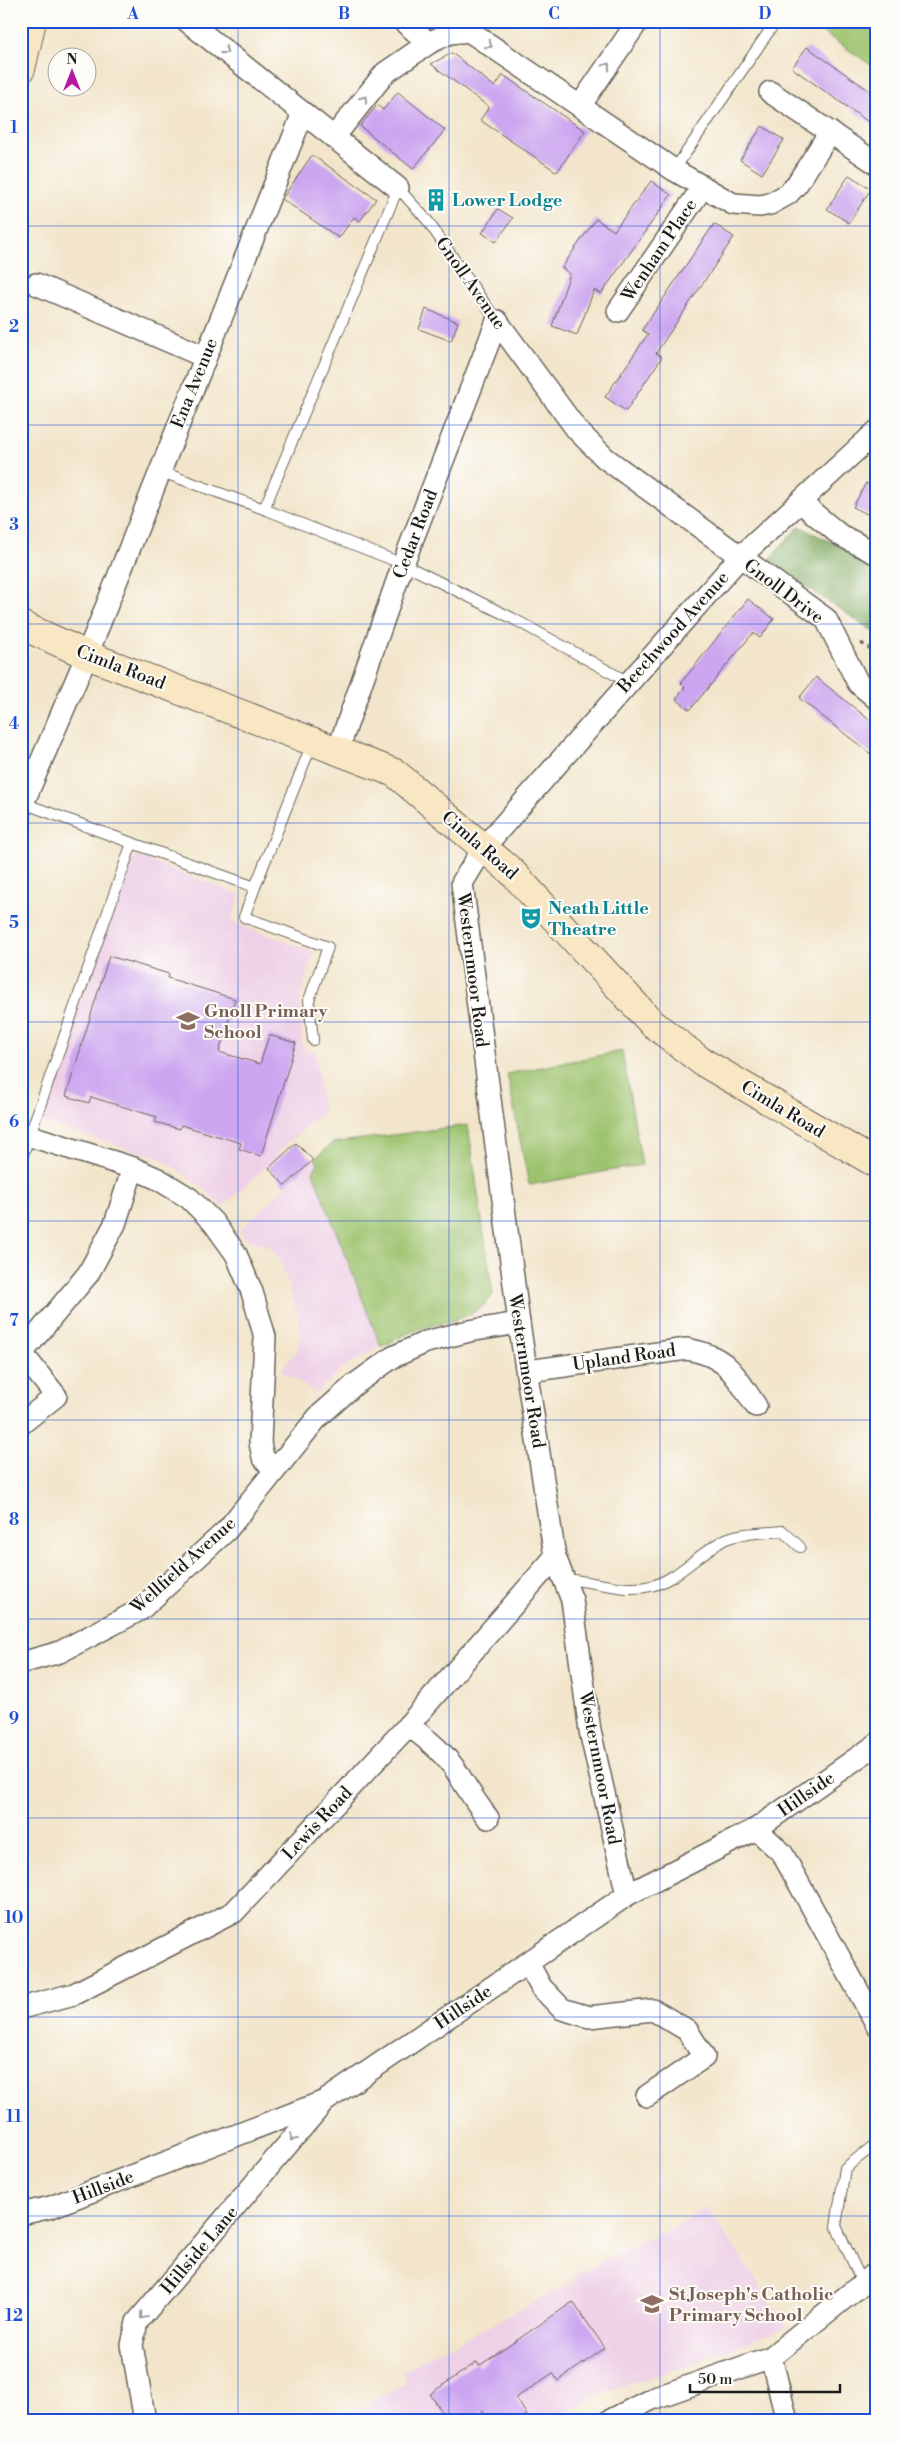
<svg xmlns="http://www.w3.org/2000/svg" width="898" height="2442" font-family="'Libre Bodoni',serif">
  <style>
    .built { fill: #eed0e7 }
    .green { fill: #9cc26d; stroke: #5c6f44 }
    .forest { fill: #7da860; stroke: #4c623e }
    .building { fill: #cca6f0 }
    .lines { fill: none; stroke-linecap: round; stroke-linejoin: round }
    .lane-casing { stroke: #676259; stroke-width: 12 }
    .street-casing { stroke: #676259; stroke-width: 24 }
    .secondary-casing { stroke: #676259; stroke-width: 30 }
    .path { stroke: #676259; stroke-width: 3; stroke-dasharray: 4 4; stroke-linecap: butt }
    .lane { stroke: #fff; stroke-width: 10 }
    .street { stroke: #fff; stroke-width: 21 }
    .secondary { stroke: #f9e7c3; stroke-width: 28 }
    .oneway { stroke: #999 }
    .grid { fill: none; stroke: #1d4ed8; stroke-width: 1; stroke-opacity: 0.55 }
    .labels { text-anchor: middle; stroke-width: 4; stroke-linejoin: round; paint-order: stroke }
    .culture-label { font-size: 18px; font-weight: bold; fill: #0d838f; stroke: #fdfcf7; text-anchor: start }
    .street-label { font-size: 18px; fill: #1c1c1c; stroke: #fdfcf7 }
    .education-label { font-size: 18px; font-weight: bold; fill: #785e54; stroke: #fdfcf7; text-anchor: start }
    .neatline { fill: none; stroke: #1d4ed8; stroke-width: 2 }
    .grid-label { font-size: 16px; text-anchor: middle; font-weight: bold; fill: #1d4ed8 }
  </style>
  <rect width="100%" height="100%" fill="#fdfcf7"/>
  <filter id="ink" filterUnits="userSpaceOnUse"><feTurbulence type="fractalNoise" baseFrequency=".02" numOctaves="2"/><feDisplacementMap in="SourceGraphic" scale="10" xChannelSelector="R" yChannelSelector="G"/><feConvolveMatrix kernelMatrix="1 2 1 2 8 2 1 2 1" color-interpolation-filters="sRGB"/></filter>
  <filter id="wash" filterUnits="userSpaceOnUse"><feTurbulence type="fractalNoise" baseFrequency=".0096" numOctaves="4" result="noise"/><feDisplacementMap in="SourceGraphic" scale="20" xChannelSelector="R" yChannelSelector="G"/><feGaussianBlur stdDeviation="1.12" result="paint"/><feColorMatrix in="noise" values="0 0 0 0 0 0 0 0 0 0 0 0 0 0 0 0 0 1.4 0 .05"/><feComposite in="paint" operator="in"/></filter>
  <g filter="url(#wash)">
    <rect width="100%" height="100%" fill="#f2e5cb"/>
    <!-- built -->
    <g class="built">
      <path d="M 139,857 L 240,895 L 231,922 L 314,952 L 300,997 L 302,1046 L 307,1051 L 315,1050 L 323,1112 L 278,1151 L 282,1156 L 267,1168 L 266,1167 L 222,1207 L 201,1186 L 160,1158 L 38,1121 L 132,859 Z"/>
      <path d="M 468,1125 L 493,1295 L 483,1309 L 473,1315 L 414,1331 L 374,1350 L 343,1368 L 316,1393 L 281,1370 L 298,1350 L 301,1336 L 299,1319 L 282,1264 L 276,1253 L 269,1246 L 244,1238 L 240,1230 L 332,1143 Z"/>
      <path d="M 707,2207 L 787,2327 L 697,2362 L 596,2395 L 554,2421 L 335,2421 L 407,2383 L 402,2371 L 575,2281 L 573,2276 L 636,2244 L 665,2232 Z"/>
    </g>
    <!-- green -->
    <g class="green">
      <path d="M 806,21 L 877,21 L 877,69 Z"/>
      <path d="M 622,1051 L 642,1165 L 529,1185 L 507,1074 Z"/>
      <path d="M 468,1125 L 493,1295 C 472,1322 447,1320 416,1330 C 404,1334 392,1342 381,1347 L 313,1172 L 318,1163 L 315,1159 L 332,1143 Z"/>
    </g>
    <!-- forest -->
    <path class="forest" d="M 799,526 L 877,565 L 877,634 L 768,561 Z"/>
    <g id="blocks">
      <!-- building -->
      <g class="building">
        <path d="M 807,47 L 877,96 L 877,128 L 792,68 Z"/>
        <path d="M 452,53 L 495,87 L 503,75 L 585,131 L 557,172 L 480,120 L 489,107 L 431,64 Z"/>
        <path d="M 398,92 L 445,130 L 413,169 L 360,126 L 377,105 L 383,110 Z"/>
        <path d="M 762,126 L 784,140 L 762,174 L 740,160 Z"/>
        <path d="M 312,155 L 376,199 L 360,221 L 354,217 L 339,238 L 282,199 Z"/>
        <path d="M 849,175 L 871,189 L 849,223 L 827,209 Z"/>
        <path d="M 651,181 L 671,195 L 601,294 L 594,290 L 577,335 L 552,326 L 570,274 L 562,268 L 571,254 L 596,219 L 614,231 Z"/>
        <path d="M 498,209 L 513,218 L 496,242 L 482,233 Z"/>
        <path d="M 714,224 L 734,237 L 656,353 L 662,357 L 626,411 L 605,397 L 648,334 L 642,330 Z"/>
        <path d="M 426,309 L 458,322 L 451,341 L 419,329 Z"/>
        <path d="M 866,483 L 877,489 L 877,519 L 853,507 Z"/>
        <path d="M 748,599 L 774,619 L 760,638 L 753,633 L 690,710 L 676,699 L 685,687 L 681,683 Z"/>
        <path d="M 816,677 L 877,726 L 877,759 L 799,698 Z"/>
        <path d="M 109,956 L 169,974 L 168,978 L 235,999 L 219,1052 L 260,1064 L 269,1035 L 296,1043 L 261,1156 L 239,1149 L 241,1143 L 181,1125 L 180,1129 L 155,1122 L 157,1117 L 91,1097 L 89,1103 L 66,1096 Z"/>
        <path d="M 296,1143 L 313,1160 L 285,1186 L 269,1168 Z"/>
        <path d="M 573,2302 L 605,2348 L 558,2381 L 553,2373 L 516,2398 L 527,2415 L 518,2421 L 490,2421 L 483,2411 L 468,2421 L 448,2421 L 430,2394 L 477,2362 L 479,2366 Z"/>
      </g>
    </g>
  </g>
  <g filter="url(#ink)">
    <use href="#blocks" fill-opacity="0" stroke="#676259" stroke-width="1"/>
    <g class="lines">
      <defs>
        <g id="lane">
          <path d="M 674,170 L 776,21"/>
          <path d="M 159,471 L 264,509 L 398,188 L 427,220 L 497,321"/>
          <path d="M 264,509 L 403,564 L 512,618 L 628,682"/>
          <path d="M 132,843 L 255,887 L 244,917 L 328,947 L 309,1000 L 313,1040"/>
          <path d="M 255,887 L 313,741"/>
          <path d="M 21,1160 L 132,843 L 23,803"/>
          <path d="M 563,1579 C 591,1580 623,1593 651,1586 C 677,1580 702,1550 726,1539 C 742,1532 766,1533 783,1531 L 800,1547"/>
          <path d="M 863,2284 L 836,2226 L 845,2168 L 877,2143"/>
        </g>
        <g id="street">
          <path d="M 187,21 L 398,188"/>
          <path d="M 403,21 L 429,43"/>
          <path d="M 770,92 L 877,164"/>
          <path d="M 580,106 L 638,21"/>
          <path d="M 334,137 L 385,73 L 429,43 L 450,33 L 469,31 L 674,170 L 733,204 L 760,206 L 770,204 L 788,194 L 797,184 L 830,132"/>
          <path d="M 36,284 L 205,357"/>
          <path d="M 618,311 L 702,188"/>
          <path d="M 497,321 L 577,430 L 605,458 L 826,619 L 858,683 L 877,699"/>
          <path d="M 800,502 L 840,535 L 877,554"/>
          <path d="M 338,750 L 403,564 L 497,321"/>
          <path d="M 21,808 L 87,655 L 303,113"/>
          <path d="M 21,1133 L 133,1168 L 158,1179 L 189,1198 L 213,1222 L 236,1254 L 252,1292 L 265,1337 L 260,1443 L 263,1457 L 274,1470"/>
          <path d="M 21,1352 L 56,1396 L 21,1424"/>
          <path d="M 22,1353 L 88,1274 L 115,1224 L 133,1168"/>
          <path d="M 528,1371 L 687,1349 C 729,1357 733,1373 756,1406"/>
          <path d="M 21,1663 L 60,1652 L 140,1610 L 227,1530 L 318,1417 L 354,1385 L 393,1357 L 426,1342 L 469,1331 L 519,1323"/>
          <path d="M 408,1725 C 426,1738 445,1753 457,1772 C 467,1788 476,1803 488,1818"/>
          <path d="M 756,1829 L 782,1853 L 877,2025"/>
          <path d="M 627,1895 L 590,1731 L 572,1600 L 555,1557 L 519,1323 L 462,883 L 484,847 L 739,558 L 877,431"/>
          <path d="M 528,1963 L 541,1987 L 562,2009 L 589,2017 L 653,2010 L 687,2030 L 704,2057 L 647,2096"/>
          <path d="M 21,2008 L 74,1994 L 234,1912 L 405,1729 L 555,1557"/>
          <path d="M 21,2214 L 51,2207 L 325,2101 L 627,1895 L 756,1829 L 877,1744"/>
          <path d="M 771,2357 L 787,2421"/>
          <path d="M 145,2421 L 132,2345 L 137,2322 L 323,2103"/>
          <path d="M 609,2421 L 652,2399 L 771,2357 L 877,2272"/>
        </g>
        <g id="secondary">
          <path d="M 21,69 L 32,21"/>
          <path d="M 21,625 L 87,655 L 395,773 L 511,871 L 652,1023 L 701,1061 L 877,1164"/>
        </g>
      </defs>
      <!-- lane casing -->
      <use href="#lane" class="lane-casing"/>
      <!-- street casing -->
      <use href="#street" class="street-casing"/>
      <!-- secondary casing -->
      <use href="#secondary" class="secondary-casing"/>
      <!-- path -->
      <path class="path" d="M 861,643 L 877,653"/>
      <!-- lane -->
      <use href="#lane" class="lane"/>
      <!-- street -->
      <use href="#street" class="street"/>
      <!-- secondary -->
      <use href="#secondary" class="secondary"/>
    </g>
    <!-- one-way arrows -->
    <defs><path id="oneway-chevron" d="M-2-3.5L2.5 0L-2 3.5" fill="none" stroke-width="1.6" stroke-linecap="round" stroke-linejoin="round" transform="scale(1.25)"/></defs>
    <g class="oneway">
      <use href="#oneway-chevron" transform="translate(489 45) rotate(34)"/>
      <use href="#oneway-chevron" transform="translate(225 51) rotate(38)"/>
      <use href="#oneway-chevron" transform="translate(607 66) rotate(-56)"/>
      <use href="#oneway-chevron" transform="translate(364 99) rotate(-51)"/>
      <use href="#oneway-chevron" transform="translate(293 2138) rotate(130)"/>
      <use href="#oneway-chevron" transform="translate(143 2316) rotate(130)"/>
    </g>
  </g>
  <!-- grid -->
  <path class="grid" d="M 238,21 L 238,2421M 449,21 L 449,2421M 660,21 L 660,2421M 21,226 L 877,226M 21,425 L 877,425M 21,624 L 877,624M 21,823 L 877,823M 21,1022 L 877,1022M 21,1221 L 877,1221M 21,1420 L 877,1420M 21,1619 L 877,1619M 21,1818 L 877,1818M 21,2017 L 877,2017M 21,2216 L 877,2216"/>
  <!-- icons -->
  <defs>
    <symbol id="building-bare" viewBox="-9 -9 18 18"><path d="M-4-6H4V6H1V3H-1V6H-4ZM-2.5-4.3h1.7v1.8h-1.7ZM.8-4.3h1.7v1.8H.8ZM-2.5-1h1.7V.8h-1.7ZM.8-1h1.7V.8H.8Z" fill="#0f9aa8" stroke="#fdfcf7" stroke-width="2.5" paint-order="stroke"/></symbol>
    <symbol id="theatre-bare" viewBox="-9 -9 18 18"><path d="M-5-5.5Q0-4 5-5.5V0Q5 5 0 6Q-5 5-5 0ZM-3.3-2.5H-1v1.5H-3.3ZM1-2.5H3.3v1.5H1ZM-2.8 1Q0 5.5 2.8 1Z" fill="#0f9aa8" stroke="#fdfcf7" stroke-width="2.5" paint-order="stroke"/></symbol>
    <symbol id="school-bare" viewBox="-9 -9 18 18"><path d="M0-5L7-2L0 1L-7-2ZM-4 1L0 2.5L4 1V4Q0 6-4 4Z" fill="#8d6e63" stroke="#fdfcf7" stroke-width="2.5" paint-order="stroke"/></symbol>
  </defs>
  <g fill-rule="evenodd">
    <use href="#building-bare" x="420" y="184" width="32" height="32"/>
    <use href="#theatre-bare" x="515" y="902" width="32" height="32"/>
    <use href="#school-bare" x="172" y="1005" width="32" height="32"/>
    <use href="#school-bare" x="636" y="2288" width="32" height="32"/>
  </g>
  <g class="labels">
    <!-- culture labels -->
    <g class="culture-label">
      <text x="452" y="206">Lower Lodge</text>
      <text x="548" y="914">Neath Little<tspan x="548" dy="21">Theatre</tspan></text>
    </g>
    <!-- street labels -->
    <g class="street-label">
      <text transform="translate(659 250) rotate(-56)" y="6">Wenham Place</text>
      <text transform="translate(471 283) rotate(55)" y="6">Gnoll Avenue</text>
      <text transform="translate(194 383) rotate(-68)" y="6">Ena Avenue</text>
      <text transform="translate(415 534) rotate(-69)" y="6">Cedar Road</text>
      <text transform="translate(784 591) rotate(37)" y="6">Gnoll Drive</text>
      <text transform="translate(673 632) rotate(-48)" y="6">Beechwood Avenue</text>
      <text transform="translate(121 667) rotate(21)" y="6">Cimla Road</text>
      <text transform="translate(480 845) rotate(41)" y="6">Cimla Road</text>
      <text transform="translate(473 970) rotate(83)" y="6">Westernmoor Road</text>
      <text transform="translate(783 1109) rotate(31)" y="6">Cimla Road</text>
      <text transform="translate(624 1357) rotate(-8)" y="6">Upland Road</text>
      <text transform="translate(527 1371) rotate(81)" y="6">Westernmoor Road</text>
      <text transform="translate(183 1565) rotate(-42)" y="6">Wellfield Avenue</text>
      <text transform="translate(600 1768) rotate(79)" y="6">Westernmoor Road</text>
      <text transform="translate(806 1794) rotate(-35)" y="6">Hillside</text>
      <text transform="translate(317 1823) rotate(-47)" y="6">Lewis Road</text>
      <text transform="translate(463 2007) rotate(-34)" y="6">Hillside</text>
      <text transform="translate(103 2187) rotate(-21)" y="6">Hillside</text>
      <text transform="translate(199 2250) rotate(-50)" y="6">Hillside Lane</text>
    </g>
    <!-- education labels -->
    <g class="education-label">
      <text x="204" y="1017">Gnoll Primary<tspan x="204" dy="21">School</tspan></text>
      <text x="669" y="2300">St Joseph's Catholic<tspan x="669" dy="21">Primary School</tspan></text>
    </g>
  </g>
  <!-- margin -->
  <rect width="898" height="2442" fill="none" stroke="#fdfcf7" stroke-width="55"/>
  <!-- north arrow -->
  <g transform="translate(72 72)"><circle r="24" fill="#fdfcf7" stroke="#a3a29f"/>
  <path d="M0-4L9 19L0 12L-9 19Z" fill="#b5179e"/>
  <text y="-8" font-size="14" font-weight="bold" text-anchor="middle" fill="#1c1c1c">N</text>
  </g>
  <!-- scale -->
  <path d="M690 2384v8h150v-8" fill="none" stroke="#1c1c1c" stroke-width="2.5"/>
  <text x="698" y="2384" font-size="15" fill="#1c1c1c" stroke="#fdfcf7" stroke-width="4" paint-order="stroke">50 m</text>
  <rect x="28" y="28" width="842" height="2386" class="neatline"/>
  <g class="grid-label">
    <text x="133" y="19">A</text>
    <text x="344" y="19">B</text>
    <text x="554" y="19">C</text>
    <text x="765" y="19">D</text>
    <text x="14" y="133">1</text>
    <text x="14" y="332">2</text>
    <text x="14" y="530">3</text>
    <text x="14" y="729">4</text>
    <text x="14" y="928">5</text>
    <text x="14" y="1127">6</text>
    <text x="14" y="1326">7</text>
    <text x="14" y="1525">8</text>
    <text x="14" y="1724">9</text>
    <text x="14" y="1923">10</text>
    <text x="14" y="2122">11</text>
    <text x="14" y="2321">12</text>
  </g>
</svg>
